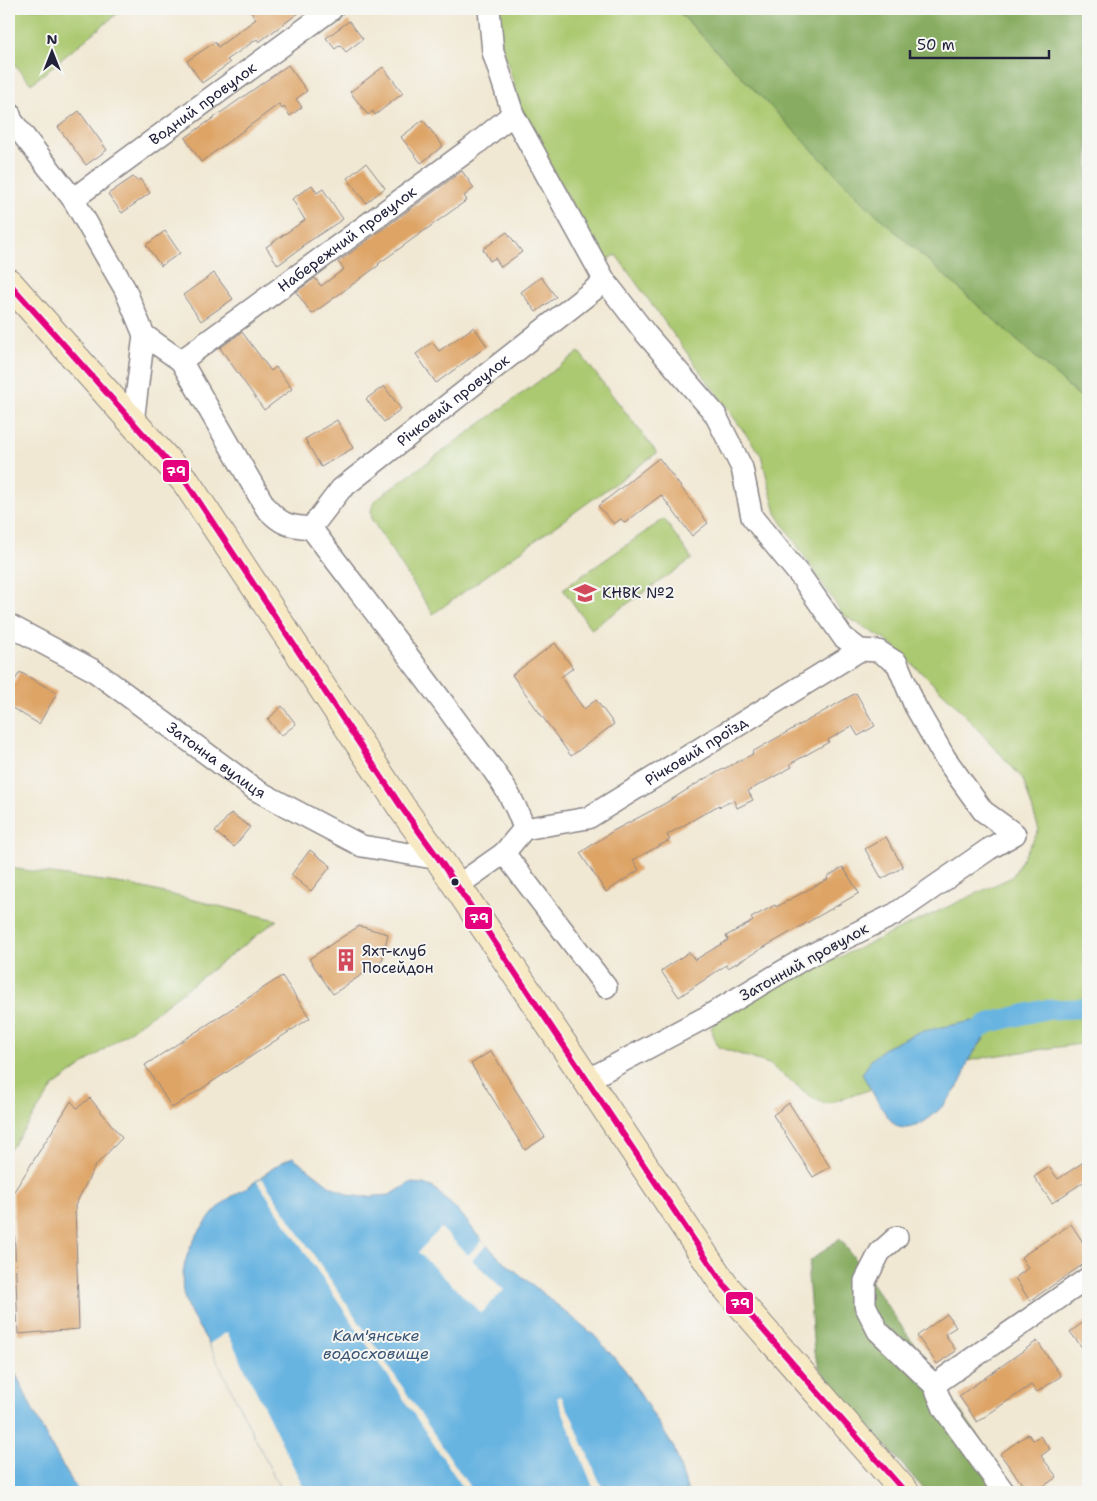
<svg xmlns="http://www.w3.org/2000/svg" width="1097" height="1501" font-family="'Shantell Sans',sans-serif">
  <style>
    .green { fill: #abc970; stroke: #667656 }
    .forest { fill: #88ad62; stroke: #55684e }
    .water { fill: #68b4e1; stroke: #456b8e }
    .pier { fill: #f1e8d3 }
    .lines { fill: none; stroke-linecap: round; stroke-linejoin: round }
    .canal { stroke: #68b4e1; stroke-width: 20 }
    .building { fill: #dea466 }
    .minor-casing { stroke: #8a8587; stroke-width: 24 }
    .secondary-casing { stroke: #8a8587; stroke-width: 30 }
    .minor { stroke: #fff; stroke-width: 21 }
    .secondary { stroke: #f6e9c3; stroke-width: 28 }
    .bus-1-casing { stroke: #f6f6f2; stroke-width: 10 }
    .bus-1 { stroke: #e5007d; stroke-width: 6 }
    .bus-dot { fill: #22223b; stroke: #f6f6f2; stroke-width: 2 }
    .labels { text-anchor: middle; stroke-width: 4; stroke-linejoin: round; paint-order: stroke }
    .street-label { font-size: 15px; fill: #22223b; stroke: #f6f6f2 }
    .poi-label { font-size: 15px; fill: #22223b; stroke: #f6f6f2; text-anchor: start }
    .water-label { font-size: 16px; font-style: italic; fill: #3a5575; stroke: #f6f6f2 }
    .line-badge { stroke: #f6f6f2; stroke-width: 2 }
    .badge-label { font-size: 14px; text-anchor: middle; font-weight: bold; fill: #fff }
  </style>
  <rect width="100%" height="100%" fill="#f6f6f2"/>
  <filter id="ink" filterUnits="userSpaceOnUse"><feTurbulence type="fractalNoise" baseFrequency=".02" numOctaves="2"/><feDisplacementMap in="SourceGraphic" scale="10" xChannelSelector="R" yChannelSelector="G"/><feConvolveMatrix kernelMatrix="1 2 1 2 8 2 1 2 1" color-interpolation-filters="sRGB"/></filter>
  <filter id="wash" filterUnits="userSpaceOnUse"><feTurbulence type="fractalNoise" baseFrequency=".0096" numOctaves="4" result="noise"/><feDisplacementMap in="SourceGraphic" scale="20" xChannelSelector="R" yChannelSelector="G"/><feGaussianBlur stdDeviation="1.12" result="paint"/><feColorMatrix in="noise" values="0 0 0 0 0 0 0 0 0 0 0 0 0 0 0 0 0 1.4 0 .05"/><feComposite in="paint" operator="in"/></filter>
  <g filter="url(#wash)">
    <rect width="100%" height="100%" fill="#f1e8d3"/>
    <!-- green -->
    <g class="green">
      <path d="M 9,9 L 123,9 L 31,84 L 9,57 Z"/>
      <path d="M 489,9 L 676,9 L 867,206 L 1088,404 L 1088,1043 L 993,1056 L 968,1061 L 984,1039 L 919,1032 L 883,1049 L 862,1074 L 872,1089 L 826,1104 L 814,1099 L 769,1064 L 718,1047 L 711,1029 L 717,1014 L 1012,877 L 1039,830 L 1023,779 L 952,701 L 886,640 L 843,615 L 776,513 L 761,455 L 616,255 L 603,262 L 524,117 L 495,22 Z"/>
      <path d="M 579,352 L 657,453 L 433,614 L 372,520 L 371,511 L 374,501 Z"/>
      <path d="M 664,519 L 692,559 L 591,629 L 563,589 Z"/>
      <path d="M 9,868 L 131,885 L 277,920 L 153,1014 L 54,1086 L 9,1151 Z"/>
    </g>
    <!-- forest -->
    <g class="forest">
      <path d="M 676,9 L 1088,9 L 1088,404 L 867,206 Z"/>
      <path d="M 840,1238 L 1017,1492 L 926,1492 L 821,1371 L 814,1352 L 808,1276 L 810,1261 Z"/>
    </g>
    <!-- water -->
    <g class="water">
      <path d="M 972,1021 L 986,1024 C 989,1038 974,1049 968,1061 C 966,1067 965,1073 962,1079 C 954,1097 921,1135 899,1127 C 887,1122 870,1087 862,1074 L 871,1060 L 883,1049 L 919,1032 Z"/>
      <path d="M 293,1157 L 329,1185 L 349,1195 L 363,1197 L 390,1195 L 410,1183 L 424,1184 L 434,1188 L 462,1215 L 482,1241 L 502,1260 L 594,1335 L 625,1370 L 674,1448 L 688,1492 L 282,1492 C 258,1444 234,1394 210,1346 C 201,1329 186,1311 183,1292 C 178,1257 202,1221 227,1200 C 233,1195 240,1192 246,1188 C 262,1178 276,1163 293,1157 Z"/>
      <path d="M 9,1359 C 30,1405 51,1450 79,1492 L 9,1492 Z"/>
    </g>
    <!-- pier -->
    <g class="pier">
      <path d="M 262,1178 L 473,1492 L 466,1492 L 380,1364 L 257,1181 Z"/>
      <path d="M 441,1228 L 468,1255 L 482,1241 L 487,1245 L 472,1260 L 504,1290 L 481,1313 L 418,1252 Z"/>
      <path d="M 227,1332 L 302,1484 L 306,1492 L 282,1492 L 209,1344 Z"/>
      <path d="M 561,1396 L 572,1417 L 579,1435 L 604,1492 L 595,1492 L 557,1398 Z"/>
    </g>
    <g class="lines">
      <!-- canal -->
      <path class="canal" d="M 967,1037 L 989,1023 L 1042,1010 L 1088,1008"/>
    </g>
    <g id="blocks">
      <!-- building -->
      <g class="building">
        <path d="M 249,9 L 304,9 L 259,42 L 257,39 L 227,60 L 230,63 L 202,83 L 187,61 L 215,42 L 218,47 L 256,19 Z"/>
        <path d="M 349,21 L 363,39 L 346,52 L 340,45 L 335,49 L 326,38 Z"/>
        <path d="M 288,65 L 307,91 L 296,99 L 302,107 L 290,116 L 284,107 L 282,109 L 279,104 L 201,162 L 185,138 Z"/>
        <path d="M 383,67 L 403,93 L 375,115 L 373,111 L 368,115 L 350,92 Z"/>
        <path d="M 79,111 L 107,150 L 86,165 L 58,127 Z"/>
        <path d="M 423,120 L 443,146 L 421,163 L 401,137 Z"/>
        <path d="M 366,163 L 385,188 L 366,203 L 347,178 Z"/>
        <path d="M 462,171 L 474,188 L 464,196 L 467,200 L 378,264 L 379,265 L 312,314 L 296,292 L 315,278 L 321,286 L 344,269 L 338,262 Z"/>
        <path d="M 133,177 L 137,181 L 140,179 L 150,193 L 122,213 L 108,194 Z"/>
        <path d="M 312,185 L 317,193 L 323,189 L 343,219 L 302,246 L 303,247 L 278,265 L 266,247 L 305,220 L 292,199 Z"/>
        <path d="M 165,231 L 180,253 L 161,266 L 146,245 Z"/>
        <path d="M 507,232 L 522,252 L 501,267 L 495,258 L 490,261 L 483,249 Z"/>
        <path d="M 214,273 L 233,299 L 201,321 L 183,295 Z"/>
        <path d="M 541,277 L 556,297 L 536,312 L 521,292 Z"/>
        <path d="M 474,327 L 487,346 L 436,383 L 416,354 L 432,342 L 439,351 Z"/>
        <path d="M 242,332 L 271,371 L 276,367 L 292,389 L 264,410 L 220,348 Z"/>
        <path d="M 384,386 L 401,409 L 384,422 L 366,399 Z"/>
        <path d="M 337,420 L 353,448 L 321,467 L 305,439 Z"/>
        <path d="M 659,458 L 708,523 L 692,536 L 661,495 L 625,523 L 621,519 L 614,524 L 598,506 Z"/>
        <path d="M 555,643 L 573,668 L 561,677 L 584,709 L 596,700 L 614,724 L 571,756 L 512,675 Z"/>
        <path d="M 20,672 L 57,693 L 39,724 L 9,706 L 9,690 Z"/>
        <path d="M 856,693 L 875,726 L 858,736 L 852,726 L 828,740 L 829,742 L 790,764 L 792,767 L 748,791 L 753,800 L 737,808 L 734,800 L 719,807 L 719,805 L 667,835 L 670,840 L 633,860 L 639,870 L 606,892 L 580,853 L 613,831 L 664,804 L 706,778 L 753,754 L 752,752 Z"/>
        <path d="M 282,706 L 296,724 L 281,736 L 268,719 Z"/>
        <path d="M 231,813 L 250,827 L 234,847 L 215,832 Z"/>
        <path d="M 886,837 L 903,867 L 882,879 L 865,849 Z"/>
        <path d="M 310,850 L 331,866 L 311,891 L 291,875 Z"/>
        <path d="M 843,867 L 859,893 L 728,968 L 726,965 L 679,997 L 661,971 L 689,952 L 695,960 L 728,940 L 726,936 L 753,921 L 751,918 L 775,905 L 776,907 L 828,879 L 827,877 Z"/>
        <path d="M 359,926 L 388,934 L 382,961 L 333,994 L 309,959 Z"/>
        <path d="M 282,976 L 310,1018 L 172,1108 L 145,1065 Z"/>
        <path d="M 491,1051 L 545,1137 L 525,1150 L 471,1064 Z"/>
        <path d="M 90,1098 L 122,1138 L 95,1166 L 75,1206 L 79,1329 L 18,1334 L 13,1193 L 71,1101 L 77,1108 Z"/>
        <path d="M 789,1103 L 830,1167 L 813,1177 L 773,1115 Z"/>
        <path d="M 1088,1159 L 1088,1179 L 1052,1203 L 1034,1177 L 1049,1167 L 1058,1179 Z"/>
        <path d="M 1071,1224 L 1088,1250 L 1088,1261 L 1030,1301 L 1015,1278 L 1028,1268 L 1021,1257 Z"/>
        <path d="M 947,1314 L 956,1327 L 945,1334 L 956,1351 L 937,1364 L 917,1336 Z"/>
        <path d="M 1088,1319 L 1088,1355 L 1070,1332 Z"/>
        <path d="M 1037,1341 L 1061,1376 L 1037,1392 L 1031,1385 L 977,1422 L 959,1396 Z"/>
        <path d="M 1028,1434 L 1033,1440 L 1040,1436 L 1050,1449 L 1041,1456 L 1057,1477 L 1035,1492 L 1028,1492 L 1000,1454 Z"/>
      </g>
    </g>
  </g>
  <g filter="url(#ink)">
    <use href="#blocks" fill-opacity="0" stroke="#8a8587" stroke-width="1"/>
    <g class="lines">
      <defs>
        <g id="minor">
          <path d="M 489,9 L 493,52 L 513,114 L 605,281 L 646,334 L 715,414 L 742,468 L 752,517 L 802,578 L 843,637 L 860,650 L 878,651 L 897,663 L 915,706 L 945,758 L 983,811 L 1015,834 L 989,849 L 895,914 L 805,958 L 708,1016 L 587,1080"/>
          <path d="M 9,112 L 12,121 L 73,199 L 125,289 L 144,335 L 181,361 L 266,508 C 282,525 288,526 311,528 C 360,593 410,657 458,723 C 482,756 512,789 524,829 L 504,853 L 606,987"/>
          <path id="s1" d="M 73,199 L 332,9"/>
          <path id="s2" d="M 181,361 L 470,149 L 513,114"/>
          <path d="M 133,422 L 144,335"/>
          <path id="s3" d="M 311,528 L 341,489 L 605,281"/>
          <path id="s4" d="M 9,625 L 93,670 L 256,790 L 362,846 L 439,859"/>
          <path id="s5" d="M 524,829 L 588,818 L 860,650"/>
          <path d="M 457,886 L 504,853"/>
          <path d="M 897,1237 L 880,1252 L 865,1281 L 865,1305 L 878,1331 L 934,1385 L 944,1409 L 1004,1492"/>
          <path d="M 934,1385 L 1088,1278"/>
        </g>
        <path id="secondary" d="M 9,283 L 186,482 L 402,808 L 439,859 L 724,1285 L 905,1492"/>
      </defs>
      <!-- minor casing -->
      <use href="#minor" class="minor-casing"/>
      <!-- secondary casing -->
      <use href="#secondary" class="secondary-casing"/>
      <!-- minor -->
      <use href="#minor" class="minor"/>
      <!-- secondary -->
      <use href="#secondary" class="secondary"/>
      <defs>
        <path id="bus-1" d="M 9,283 L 186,482 L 402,808 L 439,859 L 724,1285 L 905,1492"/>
      </defs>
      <!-- bus-1 casing -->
      <use href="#bus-1" class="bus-1-casing"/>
      <!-- bus-1 -->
      <use href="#bus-1" class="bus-1"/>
    </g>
  </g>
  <!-- icons -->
  <defs>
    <symbol id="school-bare" viewBox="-9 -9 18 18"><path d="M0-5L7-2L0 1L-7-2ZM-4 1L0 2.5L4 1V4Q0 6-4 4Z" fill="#d1495b" stroke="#f6f6f2" stroke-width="2.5" paint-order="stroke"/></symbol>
    <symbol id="building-bare" viewBox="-9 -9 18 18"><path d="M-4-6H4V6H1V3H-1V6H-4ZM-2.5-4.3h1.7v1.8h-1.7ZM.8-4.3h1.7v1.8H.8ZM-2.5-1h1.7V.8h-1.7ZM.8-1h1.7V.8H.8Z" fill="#d1495b" stroke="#f6f6f2" stroke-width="2.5" paint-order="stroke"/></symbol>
  </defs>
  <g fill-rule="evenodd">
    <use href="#school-bare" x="569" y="577" width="32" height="32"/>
    <use href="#building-bare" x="330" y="944" width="32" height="32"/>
  </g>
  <!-- markers -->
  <circle class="bus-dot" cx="455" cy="882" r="4.5"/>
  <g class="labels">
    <!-- street labels -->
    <g class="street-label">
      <text dy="5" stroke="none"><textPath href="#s1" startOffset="161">Водний провулок</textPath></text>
      <text dy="5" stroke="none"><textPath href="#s2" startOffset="206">Набережний провулок</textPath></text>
      <text dy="5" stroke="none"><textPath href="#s3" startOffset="192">Річковий провулок</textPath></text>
      <text dy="5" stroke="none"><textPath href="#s5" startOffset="192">Річковий проїзд</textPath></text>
      <text dy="5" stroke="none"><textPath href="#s4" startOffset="248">Затонна вулиця</textPath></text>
      <text transform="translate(804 962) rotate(-29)" y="5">Затонний провулок</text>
    </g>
    <!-- poi labels -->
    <g class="poi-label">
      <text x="602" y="598">КНВК №2</text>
      <text x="362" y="956">Яхт-клуб<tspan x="362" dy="17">Посейдон</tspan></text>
    </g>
    <!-- water labels -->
    <g class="water-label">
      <text x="376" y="1341">Кам'янське<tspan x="376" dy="18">водосховище</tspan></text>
    </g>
  </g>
  <g class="line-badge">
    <rect x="162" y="459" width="28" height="24" rx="5" fill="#e5007d"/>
    <rect x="464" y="906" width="29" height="24" rx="5" fill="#e5007d"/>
    <rect x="725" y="1291" width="29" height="24" rx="5" fill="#e5007d"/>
  </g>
  <g class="badge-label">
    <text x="176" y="476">79</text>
    <text x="479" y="923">79</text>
    <text x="740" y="1308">79</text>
  </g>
  <!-- margin -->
  <rect width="1097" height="1501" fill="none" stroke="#f6f6f2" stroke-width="30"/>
  <!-- north arrow -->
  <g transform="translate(52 52)" stroke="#f6f6f2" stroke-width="4" paint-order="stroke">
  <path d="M0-4L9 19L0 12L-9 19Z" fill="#22223b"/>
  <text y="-8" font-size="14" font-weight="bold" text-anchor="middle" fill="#22223b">N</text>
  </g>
  <!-- scale -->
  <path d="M910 50v8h139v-8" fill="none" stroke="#22223b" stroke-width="2.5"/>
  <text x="917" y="50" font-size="15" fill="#22223b" stroke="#f6f6f2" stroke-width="4" paint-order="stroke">50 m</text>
</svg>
